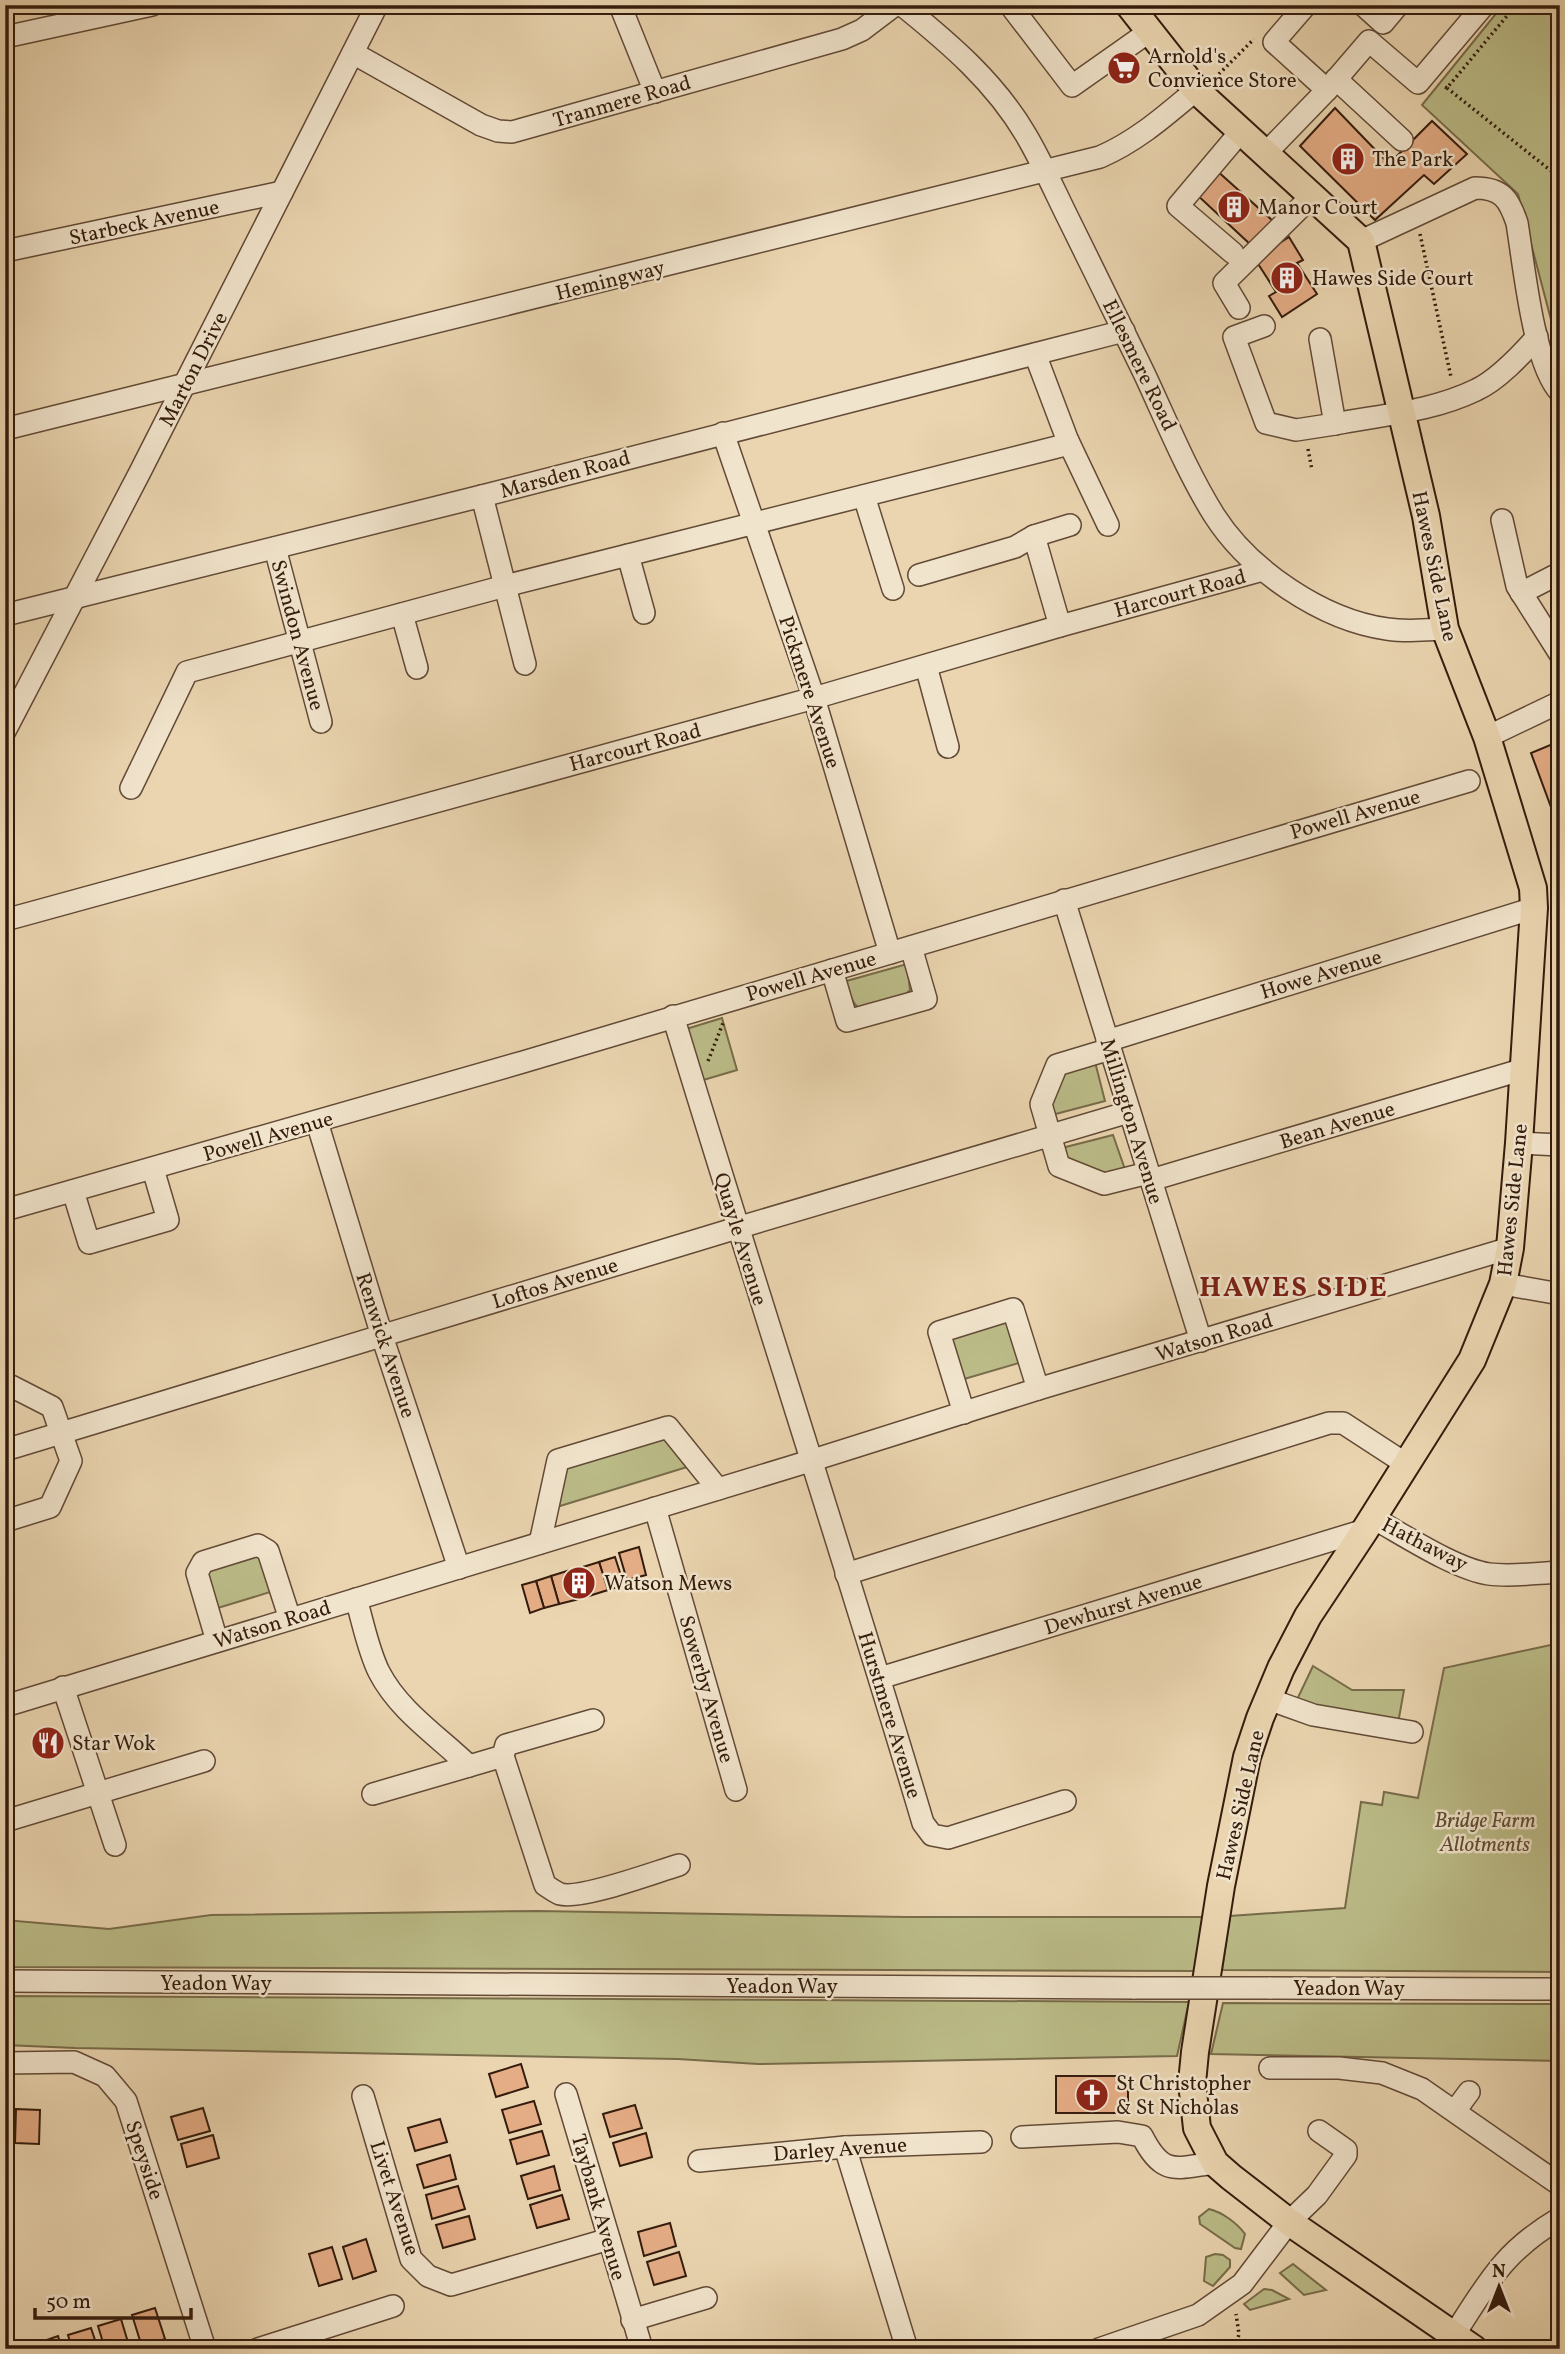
<svg xmlns="http://www.w3.org/2000/svg" width="1565" height="2354" font-family="Vollkorn,serif">
  <style>
    .green { fill: #bbbc88; stroke: #786c4a; stroke-width: 2 }
    .building { fill: #e5ad86; stroke: #341c0d; stroke-width: 2 }
    .lines { fill: none; stroke-linecap: round; stroke-linejoin: round }
    .minor-casing { stroke: #624a36; stroke-width: 24 }
    .major-casing { stroke: #341c0d; stroke-width: 30 }
    .path { stroke: #341c0d; stroke-width: 3.5; stroke-dasharray: 2 3.5; stroke-linecap: butt }
    .minor { stroke: #f1e4cc; stroke-width: 21 }
    .major { stroke: #ead5b0; stroke-width: 26 }
    .minor-bridge-casing { stroke: #624a36; stroke-width: 24; stroke-linecap: butt }
    .minor-bridge { stroke: #f1e4cc; stroke-width: 21 }
    .labels { text-anchor: middle; stroke-width: 5; stroke-linejoin: round; paint-order: stroke }
    .poi-label { font-size: 21px; fill: #341c0d; stroke: #f1e4cc; text-anchor: start }
    .street-label { font-size: 21px; fill: #341c0d; stroke: #f1e4cc }
    .park-label { font-size: 21px; font-style: italic; fill: #5c4c32; stroke: #f1e4cc }
    .district-label { font-size: 28px; font-weight: bold; letter-spacing: 2px; fill: #7a1f14; stroke: #f1e4cc }
  </style>
  <rect width="100%" height="100%" fill="#ead5b0"/>
  <filter id="stains"><feTurbulence type="fractalNoise" baseFrequency=".00286" numOctaves="4"/><feColorMatrix values="0 0 0 0 .2 0 0 0 0 .09 0 0 0 0 .02 0 0 0 .5 -.17"/></filter>
  <radialGradient id="worn" r=".72"><stop offset=".6" stop-color="#630" stop-opacity="0"/><stop offset="1" stop-color="#630" stop-opacity=".3"/></radialGradient>
  <!-- green -->
  <g class="green">
    <path d="M 1503,5 L 1560,5 L 1560,354 L 1518,194 L 1422,105 Z"/>
    <path d="M 907,964 L 910,990 L 902,998 L 860,1010 L 854,1003 L 843,982 Z"/>
    <path d="M 722,1018 L 737,1070 L 700,1081 L 683,1030 Z"/>
    <path d="M 1093,1054 L 1105,1101 L 1044,1117 L 1057,1065 Z"/>
    <path d="M 1113,1135 L 1128,1178 L 1104,1184 L 1054,1150 Z"/>
    <path d="M 1013,1309 L 1029,1360 L 954,1382 L 939,1332 Z"/>
    <path d="M 668,1427 L 697,1464 L 547,1510 L 558,1460 Z"/>
    <path d="M 258,1545 L 280,1589 L 208,1611 L 203,1562 Z"/>
    <path d="M 1560,1643 L 1560,1972 L 1222,1970 L 1230,1916 L 1345,1908 L 1361,1802 L 1382,1805 L 1384,1792 L 1418,1798 L 1444,1668 Z"/>
    <path d="M 1313,1666 L 1352,1690 L 1404,1690 L 1397,1729 L 1293,1708 Z"/>
    <path d="M 538,1911 L 906,1917 L 1206,1917 L 1195,1971 L 5,1967 L 5,1920 L 109,1929 L 211,1915 Z"/>
    <path d="M 5,1996 L 1189,2002 L 1177,2056 L 758,2064 L 678,2059 L 75,2048 L 5,2045 Z"/>
    <path d="M 1223,2003 L 1560,2004 L 1560,2061 L 1211,2054 Z"/>
    <path d="M 1209,2209 C 1222,2212 1237,2223 1245,2234 L 1241,2249 L 1235,2248 L 1200,2224 L 1199,2217 Z"/>
    <path d="M 1215,2254 L 1223,2255 L 1230,2260 L 1230,2267 L 1213,2286 L 1204,2281 L 1206,2257 Z"/>
    <path d="M 1293,2264 L 1326,2290 L 1304,2295 L 1280,2273 Z"/>
    <path d="M 1264,2289 L 1272,2290 L 1289,2299 L 1250,2310 L 1244,2304 Z"/>
  </g>
  <!-- building -->
  <g class="building">
    <path d="M 1335,108 L 1389,164 L 1432,121 L 1467,154 L 1434,184 L 1424,175 L 1375,220 L 1300,146 Z"/>
    <path d="M 1215,169 L 1274,222 L 1251,245 L 1195,193 Z"/>
    <path d="M 1289,237 L 1303,260 L 1297,263 L 1317,294 L 1282,317 L 1269,296 L 1276,292 L 1255,259 Z"/>
    <path d="M 1560,741 L 1560,825 L 1558,826 L 1531,753 Z"/>
    <path d="M 639,1547 L 646,1575 L 627,1580 L 619,1553 Z"/>
    <path d="M 615,1557 L 624,1585 L 608,1590 L 599,1562 Z"/>
    <path d="M 599,1562 L 608,1590 L 592,1595 L 583,1567 Z"/>
    <path d="M 583,1567 L 592,1595 L 575,1600 L 567,1571 Z"/>
    <path d="M 567,1571 L 575,1600 L 559,1604 L 551,1576 Z"/>
    <path d="M 551,1576 L 559,1604 L 544,1608 L 536,1581 Z"/>
    <path d="M 536,1581 L 544,1608 L 530,1613 L 522,1585 Z"/>
    <path d="M 521,2064 L 528,2087 L 496,2097 L 489,2074 Z"/>
    <rect x="1056" y="2076" width="72" height="37"/>
    <path d="M 534,2101 L 541,2124 L 509,2133 L 502,2110 Z"/>
    <path d="M 635,2105 L 642,2128 L 610,2137 L 603,2114 Z"/>
    <path d="M 203,2108 L 210,2131 L 178,2140 L 171,2117 Z"/>
    <path d="M 16,2109 L 40,2110 L 39,2144 L 15,2143 Z"/>
    <path d="M 440,2119 L 447,2142 L 415,2151 L 408,2128 Z"/>
    <path d="M 542,2131 L 549,2155 L 517,2164 L 510,2140 Z"/>
    <path d="M 646,2133 L 652,2157 L 620,2166 L 613,2143 Z"/>
    <path d="M 213,2135 L 219,2158 L 187,2167 L 181,2144 Z"/>
    <path d="M 450,2155 L 456,2179 L 424,2188 L 417,2165 Z"/>
    <path d="M 554,2166 L 560,2190 L 528,2199 L 521,2176 Z"/>
    <path d="M 458,2186 L 465,2209 L 432,2219 L 426,2195 Z"/>
    <path d="M 562,2195 L 569,2219 L 537,2228 L 530,2205 Z"/>
    <path d="M 469,2216 L 475,2239 L 443,2248 L 436,2225 Z"/>
    <path d="M 670,2223 L 676,2246 L 644,2256 L 638,2232 Z"/>
    <path d="M 366,2239 L 376,2271 L 353,2279 L 343,2247 Z"/>
    <path d="M 332,2247 L 342,2279 L 319,2286 L 309,2254 Z"/>
    <path d="M 679,2252 L 686,2276 L 654,2285 L 647,2262 Z"/>
    <path d="M 155,2308 L 165,2339 L 142,2347 L 132,2315 Z"/>
    <path d="M 121,2319 L 130,2349 L 105,2349 L 98,2326 Z"/>
    <path d="M 91,2328 L 98,2349 L 72,2349 L 68,2335 Z"/>
    <path d="M 58,2336 L 62,2349 L 37,2349 L 35,2344 Z"/>
    <path d="M 429,2341 L 431,2349 L 405,2349 L 405,2348 Z"/>
  </g>
  <g class="lines">
    <defs>
      <g id="minor">
        <path d="M 620,5 L 655,92"/>
        <path d="M 902,5 C 949,43 995,82 1026,135 C 1042,162 1055,192 1069,220 C 1094,271 1119,321 1144,373 C 1166,420 1186,470 1214,515 C 1249,570 1322,620 1387,629 C 1407,632 1425,630 1445,629"/>
        <path d="M 1010,5 L 1072,86 L 1150,31"/>
        <path d="M 1306,5 L 1274,42 L 1327,90"/>
        <path d="M 1363,5 L 1383,23 L 1398,5"/>
        <path d="M 5,37 L 152,5"/>
        <path d="M 353,53 L 481,125 L 498,131 L 512,132 L 842,39 L 862,30 L 895,5"/>
        <path d="M 1336,79 L 1402,140"/>
        <path d="M 1267,152 L 1327,90 L 1369,41 L 1418,83 L 1484,5"/>
        <path d="M 1361,241 L 1475,188 C 1502,188 1509,199 1517,223 C 1524,265 1533,363 1560,392"/>
        <path d="M 5,251 L 282,192"/>
        <path d="M 1233,253 L 1178,206 L 1242,130"/>
        <path d="M 1239,308 L 1224,283 L 1313,195"/>
        <path d="M 1264,326 L 1234,337 L 1266,423 L 1296,430 L 1335,424"/>
        <path d="M 1320,339 L 1335,424 C 1382,415 1433,411 1476,390 C 1498,380 1521,355 1537,337"/>
        <path d="M 5,429 L 1100,157 C 1137,141 1165,116 1196,90"/>
        <path d="M 723,433 L 814,698 L 890,953"/>
        <path d="M 1068,441 L 1108,525"/>
        <path d="M 482,496 L 525,664"/>
        <path d="M 864,496 L 893,589"/>
        <path d="M 1502,520 L 1517,586 L 1560,654"/>
        <path d="M 1034,536 L 1060,626"/>
        <path d="M 275,548 L 321,722"/>
        <path d="M 628,555 L 644,613"/>
        <path d="M 919,575 L 1015,547 L 1034,536 L 1070,525"/>
        <path d="M 1521,593 L 1560,573"/>
        <path d="M 402,614 L 417,668"/>
        <path d="M 5,615 L 482,496 L 1124,331"/>
        <path d="M 926,666 L 948,747"/>
        <path d="M 5,731 L 140,472 L 377,5"/>
        <path d="M 1487,737 L 1560,702"/>
        <path d="M 131,788 L 187,672 L 505,586 L 1069,444 L 1035,354"/>
        <path d="M 1064,900 L 1201,1341"/>
        <path d="M 5,920 L 814,698 L 1060,626 L 1263,570"/>
        <path d="M 832,970 L 847,1021 L 926,999 L 911,947"/>
        <path d="M 673,1016 C 755,1286 843,1554 923,1823 L 932,1835 L 948,1838 L 1065,1801"/>
        <path d="M 1107,1041 L 1534,908"/>
        <path d="M 1110,1049 L 1057,1065 L 1041,1104 L 1059,1166 L 1104,1184 L 1148,1173"/>
        <path d="M 317,1122 L 382,1336 L 459,1568"/>
        <path d="M 1519,1143 L 1560,1145"/>
        <path d="M 1151,1180 L 1524,1069"/>
        <path d="M 73,1191 L 89,1243 L 168,1220 L 153,1169"/>
        <path d="M 5,1210 L 523,1062 L 1469,781"/>
        <path d="M 1503,1284 L 1560,1294"/>
        <path d="M 5,1388 L 11,1386 L 52,1407 L 71,1461 L 50,1507 L 5,1521"/>
        <path d="M 964,1413 L 939,1332 L 1013,1309 L 1038,1389"/>
        <path d="M 5,1450 L 737,1228 L 1129,1112"/>
        <path d="M 655,1508 L 736,1790"/>
        <path d="M 1373,1518 C 1404,1535 1455,1569 1489,1574 C 1513,1577 1537,1573 1560,1572"/>
        <path d="M 540,1543 L 558,1460 L 668,1427 L 718,1489"/>
        <path d="M 846,1574 L 1329,1423 L 1343,1423 L 1406,1464"/>
        <path d="M 356,1599 C 363,1622 368,1650 379,1672 C 399,1711 438,1736 469,1766 L 503,1756 L 506,1745 L 593,1720"/>
        <path d="M 217,1641 L 197,1573 L 203,1562 L 258,1545 L 268,1551 L 290,1619"/>
        <path d="M 880,1678 L 1365,1530"/>
        <path d="M 63,1687 L 115,1845"/>
        <path d="M 1268,1699 L 1313,1715 L 1412,1732"/>
        <path d="M 5,1706 L 810,1461 L 1038,1389 L 1510,1248"/>
        <path d="M 503,1756 L 545,1885 C 550,1888 555,1892 560,1894 C 581,1900 655,1872 679,1865"/>
        <path d="M 373,1794 L 469,1766"/>
        <path d="M 5,1821 L 204,1761"/>
        <path d="M 5,1981 L 1135,1988"/>
        <path d="M 1269,1988 L 1560,1989"/>
        <path d="M 5,2063 L 74,2062 L 105,2076 L 126,2101 L 205,2349"/>
        <path d="M 1270,2068 L 1339,2068 L 1382,2073 L 1422,2089 L 1560,2185"/>
        <path d="M 566,2094 L 642,2349"/>
        <path d="M 363,2096 L 411,2259 L 428,2276 L 451,2285 L 609,2239"/>
        <path d="M 1455,2111 L 1469,2092"/>
        <path d="M 1022,2137 L 1118,2132 L 1142,2136 C 1163,2177 1175,2168 1215,2163"/>
        <path d="M 845,2147 L 907,2349"/>
        <path d="M 699,2161 L 845,2147 L 981,2142"/>
        <path d="M 632,2320 L 706,2298"/>
        <path d="M 1454,2335 C 1488,2282 1504,2251 1560,2218"/>
        <path d="M 258,2349 L 393,2306"/>
        <path d="M 1099,2349 L 1198,2315 L 1242,2284 L 1289,2222 L 1317,2195 L 1346,2155 L 1346,2150 L 1319,2131"/>
      </g>
      <path id="major" d="M 1129,5 L 1196,90 L 1361,241 L 1426,516 L 1445,629 L 1487,737 L 1533,888 L 1534,908 L 1519,1143 L 1510,1248 L 1503,1284 L 1472,1360 L 1365,1530 L 1308,1616 L 1281,1668 L 1260,1718 L 1247,1757 L 1221,1886 L 1195,2052 L 1192,2083 L 1197,2128 L 1215,2163 L 1231,2177 L 1289,2222 L 1474,2349"/>
    </defs>
    <!-- minor casing -->
    <use href="#minor" class="minor-casing"/>
    <!-- major casing -->
    <use href="#major" class="major-casing"/>
    <!-- path -->
    <g class="path">
      <path d="M 1215,78 L 1254,39"/>
      <path d="M 1445,87 L 1447,88 L 1516,5"/>
      <path d="M 1447,88 L 1560,178"/>
      <path d="M 1420,234 L 1451,377"/>
      <path d="M 1554,314 L 1560,320"/>
      <path d="M 1308,449 L 1312,470"/>
      <path d="M 708,1061 L 723,1023"/>
      <path d="M 1218,2349 L 1236,2346 L 1239,2334 L 1236,2314"/>
    </g>
    <!-- minor -->
    <use href="#minor" class="minor"/>
    <!-- major -->
    <use href="#major" class="major"/>
    <defs>
      <path id="minor-bridge" d="M 1135,1988 L 1269,1988"/>
    </defs>
    <!-- minor-bridge casing -->
    <use href="#minor-bridge" class="minor-bridge-casing"/>
    <!-- minor-bridge -->
    <use href="#minor-bridge" class="minor-bridge"/>
  </g>
  <!-- icons -->
  <defs>
    <symbol id="supermarket-disc" viewBox="-11 -11 22 22"><circle r="9.5" fill="#8f2418" stroke="#f1e4cc"/><path d="M-6-5.5h2.5l.6 2H6L4.5 2H-2.5L-4.4-4H-6ZM-1.5 3.2a1.3 1.3 0 1 0 .1 0ZM3 3.2a1.3 1.3 0 1 0 .1 0Z" fill="#fff"/></symbol>
    <symbol id="building-disc" viewBox="-11 -11 22 22"><circle r="9.5" fill="#8f2418" stroke="#f1e4cc"/><path d="M-4-6H4V6H1V3H-1V6H-4ZM-2.5-4.3h1.7v1.8h-1.7ZM.8-4.3h1.7v1.8H.8ZM-2.5-1h1.7V.8h-1.7ZM.8-1h1.7V.8H.8Z" fill="#fff"/></symbol>
    <symbol id="restaurant-disc" viewBox="-11 -11 22 22"><circle r="9.5" fill="#8f2418" stroke="#f1e4cc"/><path d="M-5-6h1v4h1v-4h1v4h1v-4h1v5L-1.5 .5V6h-2V.5L-5-1ZM5-6V6H3V1.5H1.5Q1.5-4 5-6Z" fill="#fff"/></symbol>
    <symbol id="church-disc" viewBox="-11 -11 22 22"><circle r="9.5" fill="#8f2418" stroke="#f1e4cc"/><path d="M-1.2-6h2.4v3.5h3.3v2.4h-3.3V6h-2.4V-.1h-3.3v-2.4h3.3Z" fill="#fff"/></symbol>
  </defs>
  <g fill-rule="evenodd">
    <use href="#supermarket-disc" x="1105" y="49" width="38" height="38"/>
    <use href="#building-disc" x="1329" y="140" width="38" height="38"/>
    <use href="#building-disc" x="1215" y="188" width="38" height="38"/>
    <use href="#building-disc" x="1268" y="259" width="38" height="38"/>
    <use href="#building-disc" x="560" y="1564" width="38" height="38"/>
    <use href="#restaurant-disc" x="29" y="1724" width="38" height="38"/>
    <use href="#church-disc" x="1073" y="2076" width="38" height="38"/>
  </g>
  <g class="labels">
    <!-- poi labels -->
    <g class="poi-label">
      <text x="1148" y="63">Arnold's<tspan x="1148" dy="24">Convience Store</tspan></text>
      <text x="1372" y="166">The Park</text>
      <text x="1258" y="214">Manor Court</text>
      <text x="1312" y="285">Hawes Side Court</text>
      <text x="604" y="1590">Watson Mews</text>
      <text x="72" y="1750">Star Wok</text>
      <text x="1116" y="2090">St Christopher<tspan x="1116" dy="24">&amp; St Nicholas</tspan></text>
    </g>
    <!-- street labels -->
    <g class="street-label">
      <text transform="translate(622 101) rotate(-16)" y="7">Tranmere Road</text>
      <text transform="translate(144 222) rotate(-12)" y="7">Starbeck Avenue</text>
      <text transform="translate(610 280) rotate(-14)" y="7">Hemingway</text>
      <text transform="translate(1140 365) rotate(64)" y="7">Ellesmere Road</text>
      <text transform="translate(193 369) rotate(-63)" y="7">Marton Drive</text>
      <text transform="translate(565 474) rotate(-15)" y="7">Marsden Road</text>
      <text transform="translate(1435 566) rotate(78)" y="7">Hawes Side Lane</text>
      <text transform="translate(1180 593) rotate(-15)" y="7">Harcourt Road</text>
      <text transform="translate(298 635) rotate(75)" y="7">Swindon Avenue</text>
      <text transform="translate(810 692) rotate(72)" y="7">Pickmere Avenue</text>
      <text transform="translate(635 747) rotate(-15)" y="7">Harcourt Road</text>
      <text transform="translate(1355 814) rotate(-16)" y="7">Powell Avenue</text>
      <text transform="translate(1321 974) rotate(-17)" y="7">Howe Avenue</text>
      <text transform="translate(811 976) rotate(-16)" y="7">Powell Avenue</text>
      <text transform="translate(1132 1121) rotate(73)" y="7">Millington Avenue</text>
      <text transform="translate(1337 1125) rotate(-17)" y="7">Bean Avenue</text>
      <text transform="translate(268 1136) rotate(-16)" y="7">Powell Avenue</text>
      <text transform="translate(1512 1200) rotate(-84)" y="7">Hawes Side Lane</text>
      <text transform="translate(741 1239) rotate(73)" y="7">Quayle Avenue</text>
      <text transform="translate(555 1283) rotate(-17)" y="7">Loftos Avenue</text>
      <text transform="translate(1214 1337) rotate(-17)" y="7">Watson Road</text>
      <text transform="translate(386 1345) rotate(72)" y="7">Renwick Avenue</text>
      <text transform="translate(1425 1544) rotate(27)" y="7">Hathaway</text>
      <text transform="translate(1123 1604) rotate(-17)" y="7">Dewhurst Avenue</text>
      <text transform="translate(272 1624) rotate(-17)" y="7">Watson Road</text>
      <text transform="translate(707 1689) rotate(74)" y="7">Sowerby Avenue</text>
      <text transform="translate(890 1715) rotate(73)" y="7">Hurstmere Avenue</text>
      <text transform="translate(1240 1805) rotate(-77)" y="7">Hawes Side Lane</text>
      <text x="216" y="1990">Yeadon Way</text>
      <text x="782" y="1993">Yeadon Way</text>
      <text x="1349" y="1995">Yeadon Way</text>
      <text transform="translate(840 2149) rotate(-4)" y="7">Darley Avenue</text>
      <text transform="translate(145 2160) rotate(72)" y="7">Speyside</text>
      <text transform="translate(395 2198) rotate(72)" y="7">Livet Avenue</text>
      <text transform="translate(599 2207) rotate(74)" y="7">Taybank Avenue</text>
    </g>
    <!-- park labels -->
    <g class="park-label">
      <text x="1485" y="1827">Bridge Farm<tspan x="1485" dy="24">Allotments</tspan></text>
    </g>
    <!-- district labels -->
    <g class="district-label">
      <text x="1294" y="1296">HAWES SIDE</text>
    </g>
  </g>
  <!-- margin -->
  <rect width="1565" height="2354" fill="none" stroke="#ead5b0" stroke-width="28"/>
  <rect x="7" y="7" width="1551" height="2340" fill="none" stroke="#341c0d" stroke-width="3.5"/>
  <rect x="14" y="14" width="1537" height="2326" fill="none" stroke="#341c0d" stroke-width="2"/>
  <!-- north arrow -->
  <g transform="translate(1499 2287)" stroke="#f1e4cc" stroke-width="5" paint-order="stroke">
  <path d="M0-5L12 26L0 18L-12 26Z" fill="#341c0d"/>
  <text y="-10" font-size="19" font-weight="bold" text-anchor="middle" fill="#341c0d">N</text>
  </g>
  <!-- scale -->
  <path d="M35 2308v10h156v-10" fill="none" stroke="#341c0d" stroke-width="3.5"/>
  <text x="46" y="2308" font-size="21" fill="#341c0d" stroke="#f1e4cc" stroke-width="5" paint-order="stroke">50 m</text>
  <rect width="100%" height="100%" filter="url(#stains)"/>
  <rect width="100%" height="100%" fill="url(#worn)"/>
</svg>
